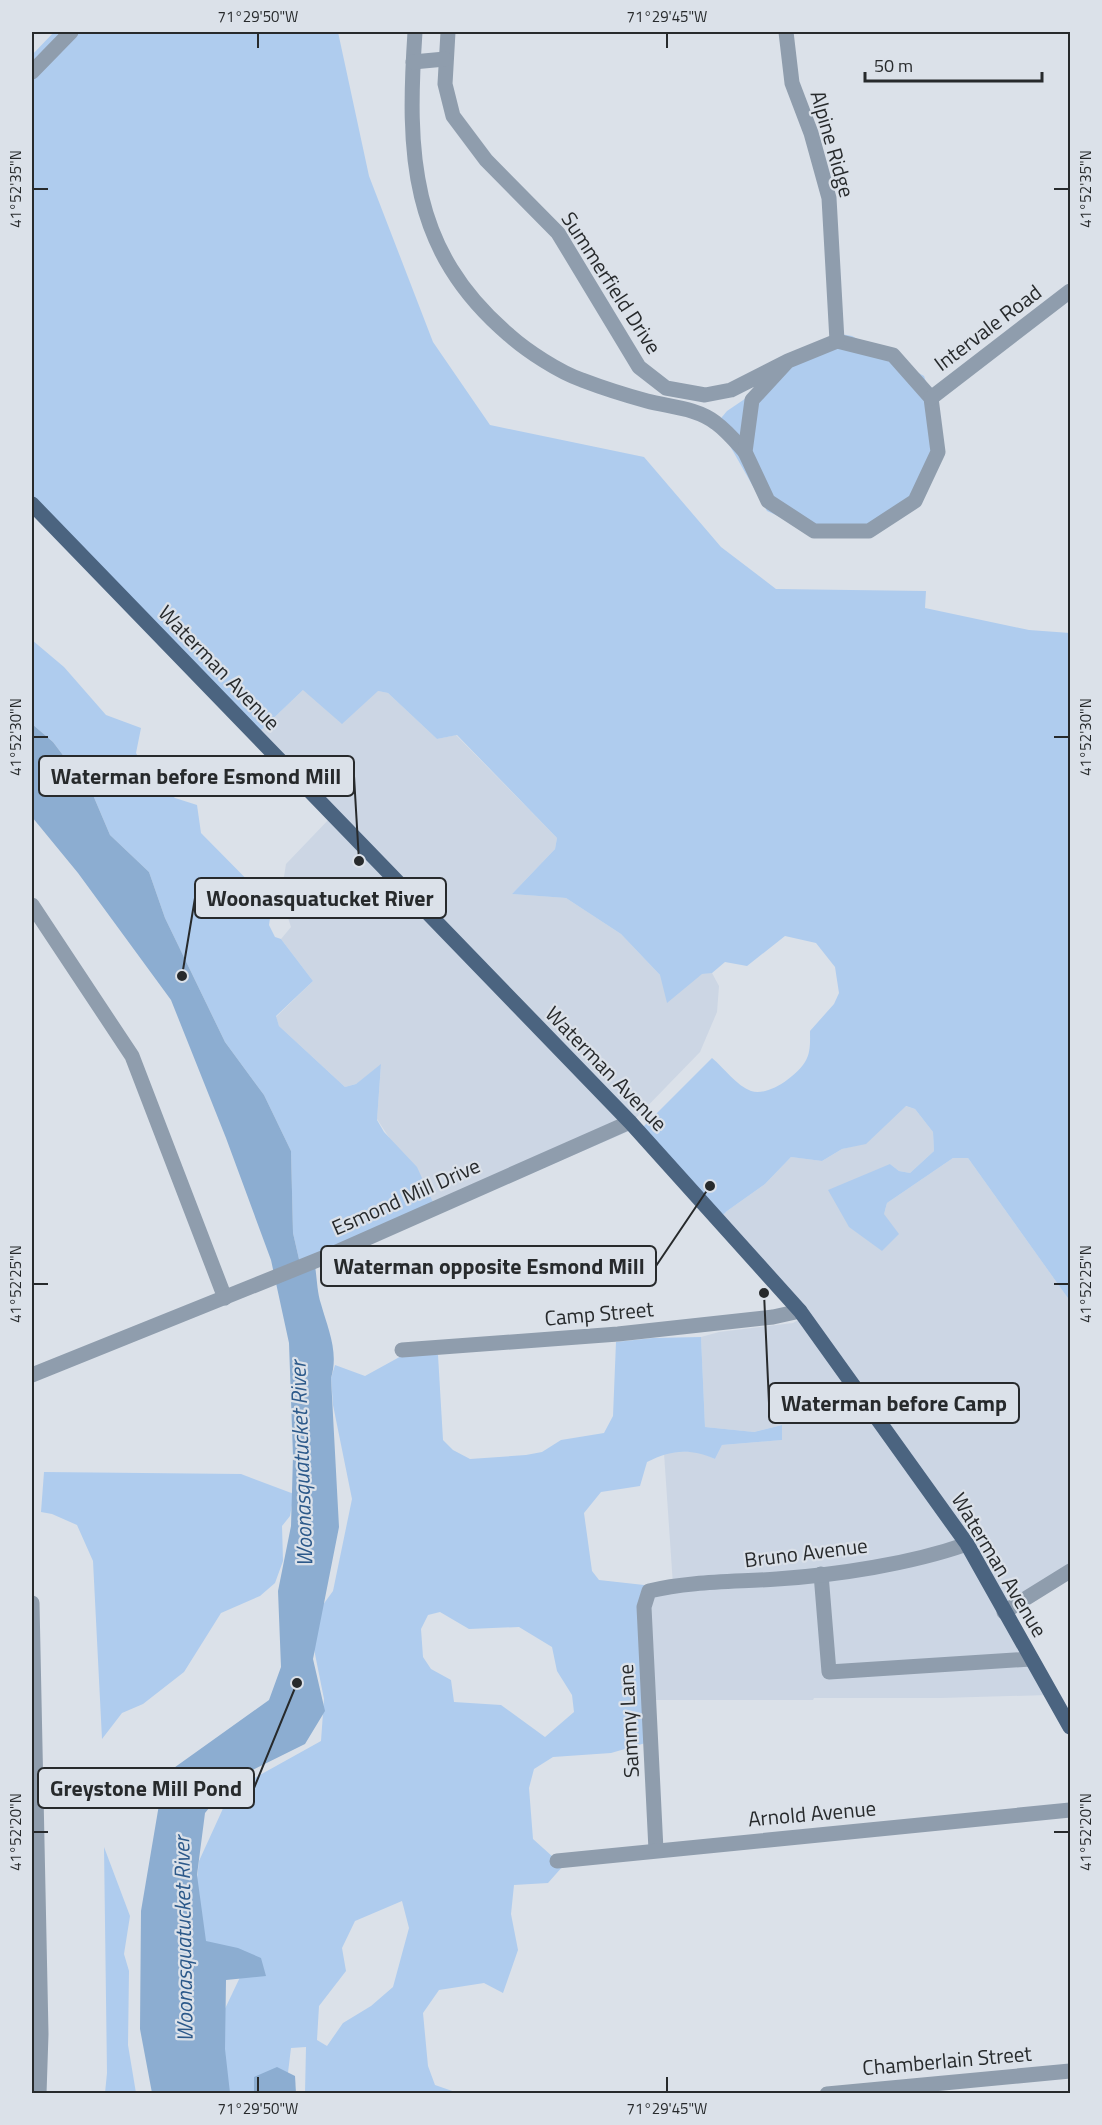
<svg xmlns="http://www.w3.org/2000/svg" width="1102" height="2125" font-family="'Titillium Web',sans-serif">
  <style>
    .built { fill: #ccd6e4 }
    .green { fill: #afccee; fill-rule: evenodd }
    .water { fill: #8cadd1 }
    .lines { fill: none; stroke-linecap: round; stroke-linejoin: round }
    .minor { stroke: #8f9dad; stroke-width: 15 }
    .major { stroke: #4b6480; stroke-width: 15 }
    .ticks { fill: none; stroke: #272a2c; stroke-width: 2 }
    .labels { text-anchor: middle; stroke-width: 4.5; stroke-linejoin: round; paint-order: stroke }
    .street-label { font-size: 21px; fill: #272a2c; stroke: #dbe1e9 }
    .water-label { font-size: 22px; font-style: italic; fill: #2c598a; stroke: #dbe1e9 }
    .leader { fill: none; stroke: #272a2c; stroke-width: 2 }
    .callout-dot { fill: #272a2c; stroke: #dbe1e9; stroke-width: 2 }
    .callout { fill: #dbe1e9; stroke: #272a2c; stroke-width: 2 }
    .callout-label { font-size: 22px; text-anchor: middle; font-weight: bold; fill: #272a2c }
    .neatline { fill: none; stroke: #272a2c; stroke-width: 2 }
    .ticks-label { font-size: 15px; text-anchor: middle; fill: #272a2c }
  </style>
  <rect width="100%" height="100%" fill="#dbe1e9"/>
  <!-- built -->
  <g class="built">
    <path d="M 303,690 L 378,691 L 388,693 L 437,739 L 456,735 L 557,838 L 555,849 L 512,894 L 566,898 L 621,934 L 660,975 L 712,973 L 719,986 L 717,1012 L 700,1052 L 633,1121 L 634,1129 L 446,1210 L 437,1211 L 377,1119 L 381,1065 L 356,1084 L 345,1087 L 279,1026 L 276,1017 L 313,981 L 281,939 L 291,927 L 281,896 L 286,864 L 332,816 L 258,733 Z"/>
    <path d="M 905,1106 L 915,1109 L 933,1132 L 934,1151 L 910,1173 L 899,1171 L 890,1164 L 884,1214 L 887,1203 L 953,1158 L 968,1158 L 1070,1301 L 1070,1569 L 1005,1608 L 1048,1695 L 941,1698 L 814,1698 L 813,1700 L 654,1700 L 649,1600 L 673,1585 L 664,1453 L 698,1451 L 715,1459 L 722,1445 L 782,1440 L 782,1425 L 754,1432 L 705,1427 L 701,1337 L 719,1332 L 793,1323 L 800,1319 L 720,1218 L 727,1211 L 765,1184 L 791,1157 L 822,1161 L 842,1149 L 866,1143 Z"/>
  </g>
  <!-- green -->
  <g class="green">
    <path d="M 54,32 L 338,32 L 369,176 L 433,342 L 490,425 L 644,457 L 721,547 L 776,589 L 926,591 L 925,608 L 1029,630 L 1070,633 L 1070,1301 L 968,1158 L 953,1158 L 887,1203 L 884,1214 L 899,1234 L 882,1251 L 849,1227 L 828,1190 L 890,1164 L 899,1171 L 910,1173 L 934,1151 L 933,1132 L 915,1109 L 906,1106 L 866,1144 L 842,1149 L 822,1161 L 791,1157 L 765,1184 L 727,1211 L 720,1218 L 641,1129 L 712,1058 C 724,1068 737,1086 751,1091 C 769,1097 797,1075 805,1062 C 811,1053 810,1041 810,1031 L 834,1004 L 839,993 L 835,967 L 816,943 L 785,936 L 747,966 L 725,962 L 712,973 L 702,974 L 667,1003 L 660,975 L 621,934 L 566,898 L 512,894 L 555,849 L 557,838 L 457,735 L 437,739 L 388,693 L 378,691 L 342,724 L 303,690 L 258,733 L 32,502 L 32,55 Z"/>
    <path d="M 841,334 L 852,336 L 924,376 L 933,403 L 934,450 L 928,487 L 888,526 L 820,535 L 767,511 L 717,423 L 727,411 Z"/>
    <path d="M 32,640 L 64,667 L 106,715 L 141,728 L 136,753 L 144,768 L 175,798 L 197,805 L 201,833 L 272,905 L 269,925 L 275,937 L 281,939 L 313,981 L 276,1016 L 279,1026 L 345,1087 L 356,1084 L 381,1064 L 377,1120 L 384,1132 L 417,1167 L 437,1211 L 344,1256 L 347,1265 L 301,1268 L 293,1233 L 291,1151 L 264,1095 L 225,1042 L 165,918 L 149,872 L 110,835 L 93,795 L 53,742 L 32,724 Z"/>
    <path d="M 701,1337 L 705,1427 L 754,1432 L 782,1425 L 782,1440 L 722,1445 L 715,1459 C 690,1448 671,1450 647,1462 L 640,1486 L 601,1492 L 584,1513 L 592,1571 L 599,1580 L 644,1585 L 651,1590 L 649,1742 L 611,1753 L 553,1757 L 534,1769 L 529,1788 L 533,1839 L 563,1866 L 548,1883 L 514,1885 L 511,1914 L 518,1950 L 503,1993 L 484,1983 L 439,1990 L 423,2013 L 428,2066 L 435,2085 L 458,2093 L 305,2093 L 306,2047 L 291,2048 L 286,2089 L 284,2093 L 225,2093 L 222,2015 L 242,1973 L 198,1939 L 193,1914 L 199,1861 L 231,1791 L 321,1741 L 324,1699 L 309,1624 L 333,1591 L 352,1499 L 333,1405 L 331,1378 L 335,1365 L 365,1376 L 405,1354 L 438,1355 L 443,1440 L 453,1450 L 470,1459 L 526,1455 L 542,1452 L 561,1440 L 604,1433 L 613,1416 L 616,1342 L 653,1338 ZM 440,1612 L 469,1629 L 519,1627 L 552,1647 L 557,1671 L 572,1695 L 574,1712 L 545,1737 L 501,1705 L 454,1702 L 451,1680 L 431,1669 L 423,1657 L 421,1629 L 428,1615 ZM 402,1901 L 409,1928 L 393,1987 L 371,2006 L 343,2023 L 327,2046 L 317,2040 L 319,2006 L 346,1971 L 342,1948 L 355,1921 Z"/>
    <path d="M 44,1472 L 241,1474 L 294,1494 L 290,1516 L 282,1526 L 283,1561 L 275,1583 L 260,1596 L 221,1613 L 184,1672 L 143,1704 L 122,1713 L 102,1739 L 93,1561 L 77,1525 L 52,1514 L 41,1512 Z"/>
    <path d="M 104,1847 L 130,1916 L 124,1954 L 129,1971 L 128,2045 L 136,2093 L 105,2093 L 107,2073 Z"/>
  </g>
  <!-- water -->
  <g class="water">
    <path d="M 32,724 L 53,742 L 93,795 L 110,835 L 149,872 L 165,918 L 225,1042 L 264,1095 L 291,1151 L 293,1233 L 301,1268 L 315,1266 C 317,1278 317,1292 321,1304 C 328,1329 339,1352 331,1378 L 339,1527 L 313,1659 L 325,1711 L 305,1744 L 232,1780 L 205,1813 L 197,1875 L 206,1941 L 238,1948 L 261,1958 L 266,1976 L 226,1980 L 225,2049 L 230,2093 L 152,2093 L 140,2029 L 141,1911 L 164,1775 L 269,1700 L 281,1667 L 278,1591 L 291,1526 L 293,1456 L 289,1343 L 271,1260 L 226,1138 L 171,1000 L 78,873 L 32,817 Z"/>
    <path d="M 277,2067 L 295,2076 L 296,2093 L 254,2093 L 254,2077 Z"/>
  </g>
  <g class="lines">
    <!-- minor -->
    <g class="minor">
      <path d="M 415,32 C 407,152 409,250 509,335 C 527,351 559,372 582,380 C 603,388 625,395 647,401 C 670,407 697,408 716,423 C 727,431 736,442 745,452"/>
      <path d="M 448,32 L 445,84 L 453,116 L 486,160 L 558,233 L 639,367 L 666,388 L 705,395 L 731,390 L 788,361 L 837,341 L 893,355 L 931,398 L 938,452 L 915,501 L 869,531 L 814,531 L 768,501 L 745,452 L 752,400 L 788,361"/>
      <path d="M 786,32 L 792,83 L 811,133 L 829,198 L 837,341"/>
      <path d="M 413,62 L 445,59"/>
      <path d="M 32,72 L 71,32"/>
      <path d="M 931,398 L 1070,291"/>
      <path d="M 32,905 L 132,1056 L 225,1298"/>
      <path d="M 402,1350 L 618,1334 L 773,1317 L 800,1311"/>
      <path d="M 32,1375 L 325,1257 L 630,1122"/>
      <path d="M 821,1574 L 829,1672 L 1031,1659"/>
      <path d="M 32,1603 L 41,2034 L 39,2094"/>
      <path d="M 1004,1612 L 1070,1571"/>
      <path d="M 656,1850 L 644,1607 L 649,1591 C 690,1581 734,1582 777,1579 C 837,1575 910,1564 967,1544"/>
      <path d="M 557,1861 L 1070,1810"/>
      <path d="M 827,2094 L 1070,2071"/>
    </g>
    <!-- major -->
    <path class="major" d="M 32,504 L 630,1122 L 800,1311 L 967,1544 L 1070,1727"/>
  </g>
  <!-- ticks -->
  <path class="ticks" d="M 258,33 L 258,48M 667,33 L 667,48M 33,189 L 48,189M 1054,189 L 1069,189M 33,737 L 48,737M 1054,737 L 1069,737M 33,1284 L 48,1284M 1054,1284 L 1069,1284M 33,1832 L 48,1832M 1054,1832 L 1069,1832M 258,2077 L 258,2092M 667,2077 L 667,2092"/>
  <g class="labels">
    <!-- street labels -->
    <g class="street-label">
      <text transform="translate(832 144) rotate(74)" y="7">Alpine Ridge</text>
      <text transform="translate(611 283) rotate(57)" y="7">Summerfield Drive</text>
      <text transform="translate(988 328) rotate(-37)" y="7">Intervale Road</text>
      <text transform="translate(219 668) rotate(46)" y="7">Waterman Avenue</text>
      <text transform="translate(606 1069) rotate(46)" y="7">Waterman Avenue</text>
      <text transform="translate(406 1197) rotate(-24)" y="7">Esmond Mill Drive</text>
      <text transform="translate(599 1314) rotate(-5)" y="7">Camp Street</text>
      <text transform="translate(806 1553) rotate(-7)" y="7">Bruno Avenue</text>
      <text transform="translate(999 1565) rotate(59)" y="7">Waterman Avenue</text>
      <text transform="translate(629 1721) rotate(-93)" y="7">Sammy Lane</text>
      <text transform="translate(812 1814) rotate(-5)" y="7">Arnold Avenue</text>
      <text transform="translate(947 2061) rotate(-5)" y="7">Chamberlain Street</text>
    </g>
    <!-- water labels -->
    <g class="water-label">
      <text transform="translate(301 1464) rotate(-92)" y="8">Woonasquatucket River</text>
      <text transform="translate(183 1939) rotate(-91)" y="8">Woonasquatucket River</text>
    </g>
  </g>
  <!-- callouts -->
  <path class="leader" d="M359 861L354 776M182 976L195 898M710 1186L656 1266M764 1293L769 1403M297 1683L254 1788"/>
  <g class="callout-dot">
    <circle cx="359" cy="861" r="6"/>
    <circle cx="182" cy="976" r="6"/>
    <circle cx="710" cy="1186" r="6"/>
    <circle cx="764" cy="1293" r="6"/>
    <circle cx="297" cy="1683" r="6"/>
  </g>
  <g class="callout">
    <rect x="39" y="756" width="315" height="40" rx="6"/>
    <rect x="195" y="878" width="251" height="40" rx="6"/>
    <rect x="321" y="1246" width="335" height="40" rx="6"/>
    <rect x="769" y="1383" width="250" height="40" rx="6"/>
    <rect x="38" y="1768" width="216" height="40" rx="6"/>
  </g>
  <g class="callout-label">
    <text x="196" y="784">Waterman before Esmond Mill</text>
    <text x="320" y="906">Woonasquatucket River</text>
    <text x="489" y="1274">Waterman opposite Esmond Mill</text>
    <text x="894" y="1411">Waterman before Camp</text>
    <text x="146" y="1796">Greystone Mill Pond</text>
  </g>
  <!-- border -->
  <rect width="1102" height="2125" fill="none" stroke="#dbe1e9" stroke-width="66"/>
  <!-- scale -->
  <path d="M865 72v9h177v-9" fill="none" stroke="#272a2c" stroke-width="3"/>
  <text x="874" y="72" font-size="18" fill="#272a2c" stroke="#dbe1e9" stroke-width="4.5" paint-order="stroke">50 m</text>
  <rect x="33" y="33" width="1036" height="2059" class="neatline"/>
  <g class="ticks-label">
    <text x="258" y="22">71°29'50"W</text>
    <text x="667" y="22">71°29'45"W</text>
    <text transform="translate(16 189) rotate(-90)" y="5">41°52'35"N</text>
    <text transform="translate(1086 189) rotate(-90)" y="5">41°52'35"N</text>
    <text transform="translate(16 737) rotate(-90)" y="5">41°52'30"N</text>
    <text transform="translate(1086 737) rotate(-90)" y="5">41°52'30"N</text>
    <text transform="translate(16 1284) rotate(-90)" y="5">41°52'25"N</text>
    <text transform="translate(1086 1284) rotate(-90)" y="5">41°52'25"N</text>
    <text transform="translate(16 1832) rotate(-90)" y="5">41°52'20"N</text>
    <text transform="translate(1086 1832) rotate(-90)" y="5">41°52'20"N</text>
    <text x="258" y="2114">71°29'50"W</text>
    <text x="667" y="2114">71°29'45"W</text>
  </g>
</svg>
